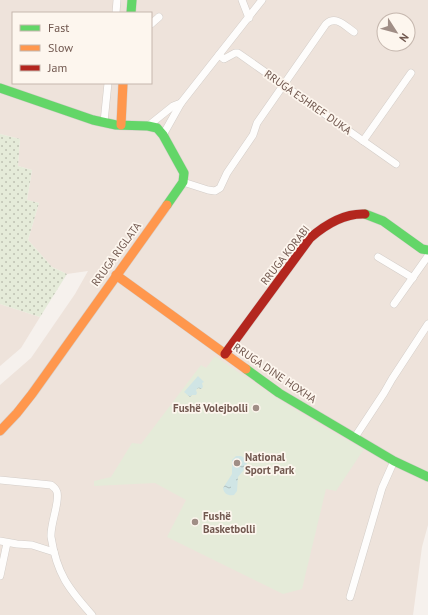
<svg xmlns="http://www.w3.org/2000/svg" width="428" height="615" font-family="'PT Sans',sans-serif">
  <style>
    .residential { fill: #eee3db; fill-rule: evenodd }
    .green { fill: url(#green-dots) }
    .pitch { fill: #e5ebd9 }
    .water { fill: url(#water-ripples) }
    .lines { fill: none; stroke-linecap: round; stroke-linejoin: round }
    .street-casing { stroke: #d3cdc8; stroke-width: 8 }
    .fast-casing { stroke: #d5ceca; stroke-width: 10 }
    .slow-casing { stroke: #d5ceca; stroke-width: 10 }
    .jam-casing { stroke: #d5ceca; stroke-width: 10 }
    .street { stroke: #fefdfc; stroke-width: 7 }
    .fast { stroke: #63d668; stroke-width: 9 }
    .slow { stroke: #ff974d; stroke-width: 9 }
    .jam { stroke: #b3261e; stroke-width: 9 }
    .poi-dot { fill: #a08e86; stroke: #fdf6ee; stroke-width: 1.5 }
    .labels { text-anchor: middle; stroke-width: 3.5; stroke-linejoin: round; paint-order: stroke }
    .street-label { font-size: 11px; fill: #71584f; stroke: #fdf6ee }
    .poi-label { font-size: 11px; font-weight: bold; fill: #71584f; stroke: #fdf6ee; text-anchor: start }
  </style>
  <defs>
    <pattern id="green-dots" width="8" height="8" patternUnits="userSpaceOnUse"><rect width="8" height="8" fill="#e5ebd9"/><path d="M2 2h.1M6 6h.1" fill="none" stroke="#bec1b2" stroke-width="1.8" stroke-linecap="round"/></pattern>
    <pattern id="water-ripples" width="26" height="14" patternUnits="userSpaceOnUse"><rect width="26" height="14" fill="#d0e5e5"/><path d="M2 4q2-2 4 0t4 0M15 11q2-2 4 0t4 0" fill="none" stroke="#adbcbc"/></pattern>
  </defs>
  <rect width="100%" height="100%" fill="#f6f1ed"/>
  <!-- residential -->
  <g class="residential">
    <path d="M 0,0 L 428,0 L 428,525 L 422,547 L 413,615 L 0,615 L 0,385 L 31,358 L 75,294 L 88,271 L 67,274 L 52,267 L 28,240 L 39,203 L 27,200 L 32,170 L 18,166 L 20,139 L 0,134 ZM 13,13 L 151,13 L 151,83 L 13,83 ZM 384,20 L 408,20 L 408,44 L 384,44 Z"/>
    <path d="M 0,304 L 40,317 L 21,348 L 0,366 Z"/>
  </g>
  <!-- green -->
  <path class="green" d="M 0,134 L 20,139 L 18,166 L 32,170 L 27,200 L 39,203 L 28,240 L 52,267 L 67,274 L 40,317 L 0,304 Z"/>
  <!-- pitch -->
  <path class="pitch" d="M 215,356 C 264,390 311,422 364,449 L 336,491 L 326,489 L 302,589 L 283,594 L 167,537 L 186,500 L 155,483 L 94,486 L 94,481 L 111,477 L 132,443 L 141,444 L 201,365 L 206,368 Z"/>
  <!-- water -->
  <g class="water">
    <path d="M 198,376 L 204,382 L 202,383 L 203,387 L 201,389 L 198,388 L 196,390 L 197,393 L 196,395 L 192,395 L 190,397 L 184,392 Z"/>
    <path d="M 236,456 L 241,456 L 246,459 L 247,466 L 238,477 L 237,491 L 234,495 C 228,496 224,494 223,488 L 232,474 L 232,460 Z"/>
  </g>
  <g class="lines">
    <defs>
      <g id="street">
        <path d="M 242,0 L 249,18"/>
        <path d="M 116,13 L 117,0"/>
        <path d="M 151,24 L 159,17"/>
        <path d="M 219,55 L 224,59 L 235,53 L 238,53 L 396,164"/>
        <path d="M 104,122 L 108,83"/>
        <path d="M 148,126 L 173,106 L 181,103"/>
        <path d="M 163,135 L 181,103 L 262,0"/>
        <path d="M 363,141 L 411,73"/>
        <path d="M 183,182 L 208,190 L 215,191 L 220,188 L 227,173 L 253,135 L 257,123 L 326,24 C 336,15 345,26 354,32"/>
        <path d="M 378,257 L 413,278"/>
        <path d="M 394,304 L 428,256"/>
        <path d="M 355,437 L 384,393 L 392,379 L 428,324"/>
        <path d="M 0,480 L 51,485 C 54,487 56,489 57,492 C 60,502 50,524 51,537 C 57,574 68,588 92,615"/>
        <path d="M 0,541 L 17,544 L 32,545 L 54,552"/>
        <path d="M 0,576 L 7,543"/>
        <path d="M 350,597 L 382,488 L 394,461"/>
      </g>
      <g id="fast">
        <path d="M 131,13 L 132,0"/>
        <path d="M 0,88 L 93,120 L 116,125 L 148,126 L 157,128 L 163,135 L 184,173 L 183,182 L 167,205"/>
        <path d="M 365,214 L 383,221 L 422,249 L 428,250"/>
        <path d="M 246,369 L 279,393 L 394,461 L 428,477"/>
      </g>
      <g id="slow">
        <path d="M 121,125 L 123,83"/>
        <path d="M 116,275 L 246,369"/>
        <path d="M 0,431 L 17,413 L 32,394 L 167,205"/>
      </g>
      <path id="jam" d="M 225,354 L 310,238 C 326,224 344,213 365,214"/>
    </defs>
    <!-- street casing -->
    <use href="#street" class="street-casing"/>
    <!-- fast casing -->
    <use href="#fast" class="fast-casing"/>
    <!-- slow casing -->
    <use href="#slow" class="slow-casing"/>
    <!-- jam casing -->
    <use href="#jam" class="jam-casing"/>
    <!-- street -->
    <use href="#street" class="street"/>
    <!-- fast -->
    <use href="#fast" class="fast"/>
    <!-- slow -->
    <use href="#slow" class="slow"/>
    <!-- jam -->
    <use href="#jam" class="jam"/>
  </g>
  <!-- markers -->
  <g class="poi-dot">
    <circle cx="256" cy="408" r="4"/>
    <circle cx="237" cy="463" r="4"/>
    <circle cx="195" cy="522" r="4"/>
  </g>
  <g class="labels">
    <!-- street labels -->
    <g class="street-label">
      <text transform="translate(308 102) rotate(35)" y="4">RRUGA ESHREF DUKA</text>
      <text transform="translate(116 254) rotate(-54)" y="4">RRUGA RIGLATA</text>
      <text transform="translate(285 255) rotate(-52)" y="4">RRUGA KORABI</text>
      <text transform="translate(275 373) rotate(34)" y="4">RRUGA DINE HOXHA</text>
    </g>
    <!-- poi labels -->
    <g class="poi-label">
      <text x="248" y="412" text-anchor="end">Fushë Volejbolli</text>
      <text x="245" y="461">National<tspan x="245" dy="13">Sport Park</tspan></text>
      <text x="203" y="520">Fushë<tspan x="203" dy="13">Basketbolli</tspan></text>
    </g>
  </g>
  <!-- legend -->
  <rect x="12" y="12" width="140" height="72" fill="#fdf6ee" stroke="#c5b7ae"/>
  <rect x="20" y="25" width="20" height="6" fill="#63d668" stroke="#c5b7ae"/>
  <text x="48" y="32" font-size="12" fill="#71584f">Fast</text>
  <rect x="20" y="45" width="20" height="6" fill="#ff974d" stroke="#c5b7ae"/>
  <text x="48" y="52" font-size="12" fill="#71584f">Slow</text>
  <rect x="20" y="65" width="20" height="6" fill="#b3261e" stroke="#c5b7ae"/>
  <text x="48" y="72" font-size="12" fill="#71584f">Jam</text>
  <!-- north arrow -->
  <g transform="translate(396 32) rotate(126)"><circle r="19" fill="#fdf6ee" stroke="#c5b7ae"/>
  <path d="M0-3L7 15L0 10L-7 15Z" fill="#a08e86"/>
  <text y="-6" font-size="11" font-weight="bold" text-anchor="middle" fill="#71584f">N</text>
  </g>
</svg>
